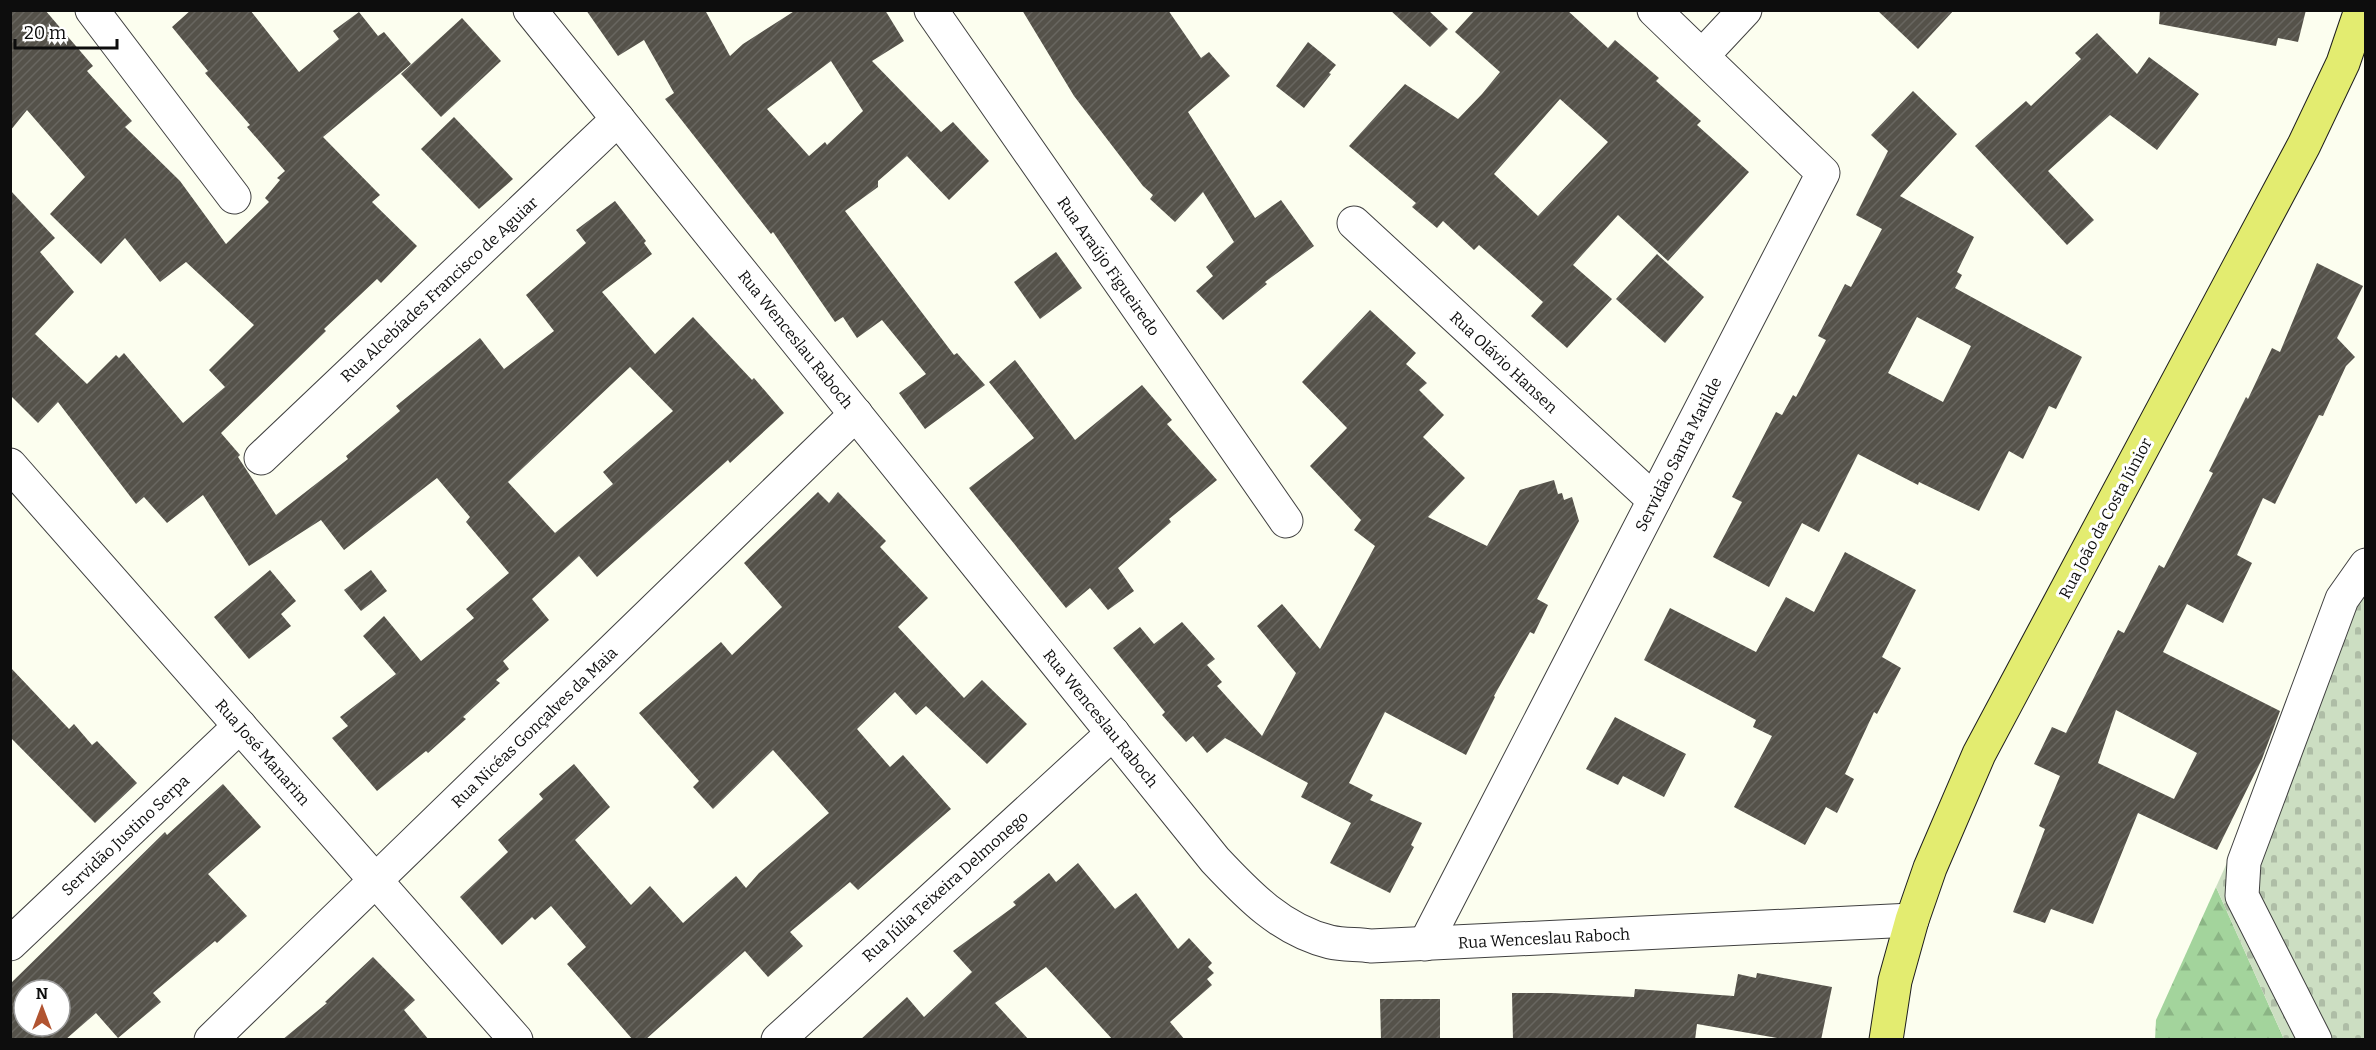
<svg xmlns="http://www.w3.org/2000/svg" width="2376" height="1050" font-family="Bitter,serif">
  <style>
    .forest { fill: url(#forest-firs) }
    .cemetery { fill: url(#cemetery-stones) }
    .building { fill: url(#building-hatch); fill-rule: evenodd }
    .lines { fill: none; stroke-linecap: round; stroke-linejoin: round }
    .minor-casing { stroke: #404040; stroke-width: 35 }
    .major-casing { stroke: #1e1e1e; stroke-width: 35 }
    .minor { stroke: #fff; stroke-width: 33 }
    .major { stroke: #e3ec70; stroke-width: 33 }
    .labels { text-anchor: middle; stroke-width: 6; stroke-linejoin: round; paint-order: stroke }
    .street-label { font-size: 16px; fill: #0d0d0d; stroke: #fff }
  </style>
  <defs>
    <pattern id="forest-firs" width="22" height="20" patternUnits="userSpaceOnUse" patternTransform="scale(1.5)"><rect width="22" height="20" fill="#a3d49c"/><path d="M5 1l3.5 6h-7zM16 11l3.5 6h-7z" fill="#8bb585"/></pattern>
    <pattern id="cemetery-stones" width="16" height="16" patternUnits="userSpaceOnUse" patternTransform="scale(1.5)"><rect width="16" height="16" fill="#ccdec2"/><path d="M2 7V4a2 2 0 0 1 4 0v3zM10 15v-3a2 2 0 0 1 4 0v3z" fill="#aebda6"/></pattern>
    <pattern id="building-hatch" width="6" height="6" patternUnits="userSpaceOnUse" patternTransform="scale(1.5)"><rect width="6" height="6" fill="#55524a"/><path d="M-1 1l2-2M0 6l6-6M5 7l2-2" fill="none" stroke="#686660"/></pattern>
  </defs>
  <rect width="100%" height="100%" fill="#fcfeef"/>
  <!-- forest -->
  <path class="forest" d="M 2216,887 L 2284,1039 L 2155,1040 L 2156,1020 Z"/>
  <!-- cemetery -->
  <path class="cemetery" d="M 2365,570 L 2365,1039 L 2284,1039 L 2216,887 L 2347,598 Z"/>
  <!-- building -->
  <g class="building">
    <path d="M 10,10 L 45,10 L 93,66 L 87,71 L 132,121 L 125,127 L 180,181 L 226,244 L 269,202 L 265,198 L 280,180 L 277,178 L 285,171 L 247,127 L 250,125 L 205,73 L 208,71 L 172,27 L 191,10 L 250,10 L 299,72 L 339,39 L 333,31 L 359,12 L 378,36 L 384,32 L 411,64 L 323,137 L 380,195 L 372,202 L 417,246 L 381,283 L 377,279 L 324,329 L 326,331 L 221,433 L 240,455 L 238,457 L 276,515 L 348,459 L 346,456 L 400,411 L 396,406 L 480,338 L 504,369 L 554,331 L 526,295 L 586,243 L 576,230 L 615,201 L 646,241 L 644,243 L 652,254 L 602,292 L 655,354 L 693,317 L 752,380 L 754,378 L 784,413 L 730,463 L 728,460 L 597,577 L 579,556 L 532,599 L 549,620 L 503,661 L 509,669 L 496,680 L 500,683 L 463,717 L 466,719 L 428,753 L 426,751 L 377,791 L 332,738 L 348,726 L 340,717 L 396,674 L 363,636 L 384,616 L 421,661 L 474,618 L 466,609 L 509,573 L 466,522 L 470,517 L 437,478 L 344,550 L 321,520 L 249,566 L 203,495 L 167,523 L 144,497 L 136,504 L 58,402 L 38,423 L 10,395 L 10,190 L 55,238 L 40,252 L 74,292 L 35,334 L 87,384 L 116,355 L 119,358 L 124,353 L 183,423 L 225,387 L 209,370 L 254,325 L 186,262 L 160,282 L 125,238 L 101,264 L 50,214 L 85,177 L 27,110 L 10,131 ZM 630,367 L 673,411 L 603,472 L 613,484 L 555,533 L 508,482 Z"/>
    <path d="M 586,10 L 705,10 L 730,56 L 743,44 L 796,10 L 885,10 L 904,41 L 872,61 L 941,132 L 953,122 L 989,161 L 949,200 L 907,156 L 878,181 L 878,187 L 845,211 L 954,355 L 957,353 L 985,385 L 925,429 L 899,393 L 926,374 L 882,320 L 857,338 L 843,317 L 835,322 L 773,232 L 771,234 L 665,99 L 674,93 L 644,40 L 618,56 ZM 831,61 L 863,111 L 827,145 L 825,142 L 809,156 L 767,109 Z"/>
    <path d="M 1022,10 L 1168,10 L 1201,58 L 1209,52 L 1230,76 L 1188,112 L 1255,218 L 1281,200 L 1314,246 L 1265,282 L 1267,284 L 1223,320 L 1196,291 L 1213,276 L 1206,267 L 1234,242 L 1203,192 L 1175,222 L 1150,199 L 1153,195 L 1143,186 L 1074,96 Z"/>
    <path d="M 1390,10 L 1428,10 L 1448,29 L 1430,47 Z"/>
    <path d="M 1475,10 L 1567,10 L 1608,48 L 1615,40 L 1659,78 L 1656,81 L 1701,121 L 1697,125 L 1749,172 L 1668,261 L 1618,215 L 1573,265 L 1612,299 L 1567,348 L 1531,316 L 1543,302 L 1479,245 L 1474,250 L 1443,221 L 1437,228 L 1412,207 L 1416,203 L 1349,146 L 1405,84 L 1458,119 L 1482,94 L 1500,72 L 1455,32 ZM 1560,99 L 1608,142 L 1538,216 L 1494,174 Z"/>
    <path d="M 1877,10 L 1954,10 L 1918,49 Z"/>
    <path d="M 2160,10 L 2306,10 L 2298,42 L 2278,38 L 2276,46 L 2159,24 Z"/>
    <path d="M 462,18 L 501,61 L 441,117 L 401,74 Z"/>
    <path d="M 2097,33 L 2137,74 L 2149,57 L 2199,94 L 2157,150 L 2110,115 L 2048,171 L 2094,220 L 2067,245 L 1975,146 L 2026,101 L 2031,106 L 2081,59 L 2075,53 Z"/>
    <path d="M 1308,42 L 1336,65 L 1329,73 L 1331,74 L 1304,108 L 1276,86 Z"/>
    <path d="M 1913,91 L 1957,134 L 1900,196 L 1974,237 L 1957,272 L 1962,275 L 1955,288 L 2082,357 L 2056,409 L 2049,406 L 2023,459 L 2009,451 L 1979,511 L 1919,482 L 1918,485 L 1858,454 L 1819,532 L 1802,523 L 1769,587 L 1713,557 L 1742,502 L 1732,497 L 1759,445 L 1776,412 L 1782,415 L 1793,395 L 1796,397 L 1826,340 L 1818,336 L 1845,284 L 1851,287 L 1882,229 L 1856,215 L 1888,151 L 1871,135 ZM 1917,317 L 1971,346 L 1943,402 L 1888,373 Z"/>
    <path d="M 454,117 L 513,179 L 479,209 L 421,149 Z"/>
    <path d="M 1056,252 L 1082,288 L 1040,319 L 1014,282 Z"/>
    <path d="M 1657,254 L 1704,297 L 1665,343 L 1616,299 Z"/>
    <path d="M 2317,263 L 2363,286 L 2337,338 L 2355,357 L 2346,366 L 2323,416 L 2319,415 L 2275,504 L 2263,498 L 2237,555 L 2252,563 L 2223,623 L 2187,604 L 2163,652 L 2280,711 L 2262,759 L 2217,850 L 2138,813 L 2093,924 L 2051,909 L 2045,923 L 2013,912 L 2045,829 L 2039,826 L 2060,776 L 2034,764 L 2052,727 L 2066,733 L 2118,630 L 2124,633 L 2159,565 L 2164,568 L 2213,473 L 2209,471 L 2246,397 L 2248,399 L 2272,348 L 2280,352 ZM 2116,710 L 2197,753 L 2174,799 L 2098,763 Z"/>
    <path d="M 1370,310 L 1416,353 L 1406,364 L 1427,383 L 1419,390 L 1444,415 L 1423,437 L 1465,478 L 1428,517 L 1487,546 L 1520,490 L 1554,480 L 1558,494 L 1562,493 L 1564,500 L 1572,497 L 1579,521 L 1537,599 L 1548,605 L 1534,634 L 1530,632 L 1494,696 L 1495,697 L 1466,755 L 1385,712 L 1349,783 L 1373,795 L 1370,800 L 1422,823 L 1411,845 L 1414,847 L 1390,893 L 1330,863 L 1351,823 L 1301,797 L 1308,783 L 1225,738 L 1207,753 L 1193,736 L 1186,742 L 1162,715 L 1165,712 L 1113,648 L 1140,627 L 1154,644 L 1182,622 L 1215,659 L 1207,665 L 1222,682 L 1217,686 L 1262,736 L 1296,673 L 1257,626 L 1282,604 L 1320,649 L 1375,546 L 1354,530 L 1361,520 L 1310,466 L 1347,428 L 1302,382 Z"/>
    <path d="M 1015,360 L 1075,440 L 1142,385 L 1172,420 L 1167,424 L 1217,480 L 1169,519 L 1171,522 L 1118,568 L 1134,591 L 1108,610 L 1090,588 L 1066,608 L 969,488 L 1034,438 L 989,382 Z"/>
    <path d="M 818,492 L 829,503 L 838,492 L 886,541 L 880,547 L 928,598 L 898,627 L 964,698 L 982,680 L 1027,724 L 987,764 L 926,706 L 916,715 L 895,692 L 857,729 L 890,767 L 903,755 L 951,809 L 858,890 L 850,882 L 790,932 L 803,946 L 768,977 L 745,951 L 645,1040 L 633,1040 L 567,964 L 586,947 L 551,906 L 535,920 L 532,917 L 502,945 L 460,897 L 508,852 L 498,840 L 543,799 L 539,794 L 574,764 L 610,807 L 575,840 L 631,905 L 650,886 L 683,923 L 736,876 L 746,888 L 759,873 L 829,813 L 773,750 L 713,809 L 693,787 L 699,781 L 639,713 L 721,642 L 732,655 L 782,607 L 744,563 Z"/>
    <path d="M 1845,552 L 1916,590 L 1882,657 L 1901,668 L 1877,714 L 1874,712 L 1845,774 L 1854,779 L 1837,813 L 1826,807 L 1805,845 L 1734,807 L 1772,736 L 1753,727 L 1756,720 L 1644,660 L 1670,608 L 1756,652 L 1786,597 L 1814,612 Z"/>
    <path d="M 270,570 L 296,601 L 281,614 L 291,626 L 249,659 L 214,617 Z"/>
    <path d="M 371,570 L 387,591 L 361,611 L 344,590 Z"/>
    <path d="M 10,667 L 69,729 L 74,724 L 92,745 L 97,741 L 137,783 L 95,823 L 10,737 Z"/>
    <path d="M 1615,717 L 1686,754 L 1664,797 L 1623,776 L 1618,785 L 1586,769 Z"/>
    <path d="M 223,784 L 261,827 L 208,874 L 247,916 L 217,943 L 215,941 L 153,993 L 161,1002 L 118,1038 L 96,1013 L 65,1040 L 10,1040 L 10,984 L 165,832 L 167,835 ZM 24,990 L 60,990 L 60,1026 L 24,1026 Z"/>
    <path d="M 1078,863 L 1115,909 L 1136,893 L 1178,949 L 1189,938 L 1212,963 L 1208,967 L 1214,973 L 1207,979 L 1212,985 L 1170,1022 L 1185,1040 L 1113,1040 L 1046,967 L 995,1003 L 1029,1040 L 860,1040 L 907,997 L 924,1017 L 972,972 L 953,951 L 1016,905 L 1013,902 L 1049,873 L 1056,882 Z"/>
    <path d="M 373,957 L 415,1000 L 404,1010 L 429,1040 L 282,1040 L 327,1003 L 325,1002 Z"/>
    <path d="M 1757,973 L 1832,987 L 1821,1040 L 1789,1040 L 1697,1024 L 1695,1040 L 1513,1040 L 1512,993 L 1552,993 L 1634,997 L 1635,989 L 1734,996 L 1738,974 L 1756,978 Z"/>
    <path d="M 1380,999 L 1440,999 L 1440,1040 L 1381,1040 Z"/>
  </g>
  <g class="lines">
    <defs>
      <g id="minor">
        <path d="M 92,10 L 234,197"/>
        <path d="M 530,10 L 1215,860 C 1248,895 1281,930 1330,942 C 1343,945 1358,944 1371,946 L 1912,920"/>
        <path d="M 931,10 L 1286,521"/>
        <path d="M 1702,56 L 1745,10"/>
        <path d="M 1354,223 L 1654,500"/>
        <path d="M 261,458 L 618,119"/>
        <path d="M 10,465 L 516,1040"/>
        <path d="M 10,944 L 240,726"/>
        <path d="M 1425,944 L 1823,173 L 1654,10"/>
        <path d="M 211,1040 L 856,414"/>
        <path d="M 778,1040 L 1113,733"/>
        <path d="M 2315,1040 L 2242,896 L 2244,862 L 2342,599 L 2366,565"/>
      </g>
      <path id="major" d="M 1886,1040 L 1895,981 L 1912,920 L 1930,868 L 1979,754 L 2304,145 L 2343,63 L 2361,10"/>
    </defs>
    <!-- minor casing -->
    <use href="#minor" class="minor-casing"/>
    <!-- major casing -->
    <use href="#major" class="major-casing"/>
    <!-- minor -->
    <use href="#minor" class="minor"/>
    <!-- major -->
    <use href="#major" class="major"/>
  </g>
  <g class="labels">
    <!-- street labels -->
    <g class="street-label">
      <text transform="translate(1109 266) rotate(55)" y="6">Rua Araújo Figueiredo</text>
      <text transform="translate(439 289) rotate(-43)" y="6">Rua Alcebíades Francisco de Aguiar</text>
      <text transform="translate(796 339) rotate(51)" y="6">Rua Wenceslau Raboch</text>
      <text transform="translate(1504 362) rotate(43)" y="6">Rua Olávio Hansen</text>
      <text transform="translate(1678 454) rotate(-63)" y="6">Servidão Santa Matilde</text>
      <text transform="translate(2105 518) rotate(-62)" y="6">Rua João da Costa Júnior</text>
      <text transform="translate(1101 718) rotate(51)" y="6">Rua Wenceslau Raboch</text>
      <text transform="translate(534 727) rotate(-44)" y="6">Rua Nicéas Gonçalves da Maia</text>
      <text transform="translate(263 752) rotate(49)" y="6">Rua José Manarim</text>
      <text transform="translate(125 835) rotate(-43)" y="6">Servidão Justino Serpa</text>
      <text transform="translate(945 886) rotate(-42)" y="6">Rua Júlia Teixeira Delmonego</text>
      <text transform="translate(1544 938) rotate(-3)" y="6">Rua Wenceslau Raboch</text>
    </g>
  </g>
  <!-- border -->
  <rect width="2376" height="1050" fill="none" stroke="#0d0d0d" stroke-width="24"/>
  <!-- north arrow -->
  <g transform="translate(42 1008)"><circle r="28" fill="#ffffff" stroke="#9e9e9e" stroke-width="1.5"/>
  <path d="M0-4.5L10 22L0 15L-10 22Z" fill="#b15431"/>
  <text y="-9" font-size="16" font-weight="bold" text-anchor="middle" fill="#0d0d0d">N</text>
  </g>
  <!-- scale -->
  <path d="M15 39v9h102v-9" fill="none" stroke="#0d0d0d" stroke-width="3"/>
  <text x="24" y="39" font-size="18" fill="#0d0d0d" stroke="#ffffff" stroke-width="4.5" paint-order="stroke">20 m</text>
</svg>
